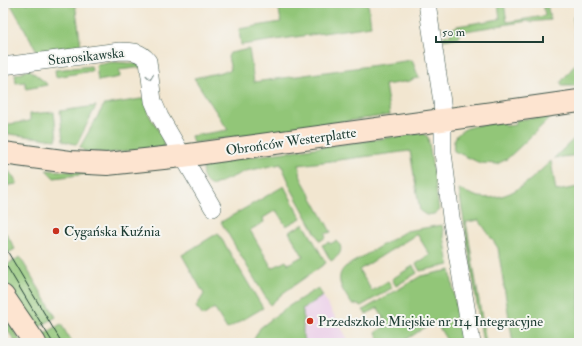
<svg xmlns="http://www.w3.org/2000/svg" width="582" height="346" font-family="'IM FELL Double Pica',serif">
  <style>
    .built { fill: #ecd1e9 }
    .green { fill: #92c678; stroke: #588256 }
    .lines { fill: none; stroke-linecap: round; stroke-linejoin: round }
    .street-casing { stroke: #3f564b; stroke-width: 18 }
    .secondary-casing { stroke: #3f564b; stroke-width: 24 }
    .street { stroke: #fff; stroke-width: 17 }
    .secondary { stroke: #fde4d0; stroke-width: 22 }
    .tram { stroke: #1f3d34; stroke-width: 1 }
    .oneway { stroke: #8f9e9a }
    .poi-dot { fill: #c8321e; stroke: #f6f6f2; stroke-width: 1.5 }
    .labels { text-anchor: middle; stroke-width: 4; stroke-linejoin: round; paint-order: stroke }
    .street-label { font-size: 14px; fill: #1f3d34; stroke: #f6f6f2 }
    .poi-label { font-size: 14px; fill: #1f3d34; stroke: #f6f6f2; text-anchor: start }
  </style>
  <rect width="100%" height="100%" fill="#f6f6f2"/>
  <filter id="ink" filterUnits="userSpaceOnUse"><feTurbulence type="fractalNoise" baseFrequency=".025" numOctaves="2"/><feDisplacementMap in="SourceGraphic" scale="8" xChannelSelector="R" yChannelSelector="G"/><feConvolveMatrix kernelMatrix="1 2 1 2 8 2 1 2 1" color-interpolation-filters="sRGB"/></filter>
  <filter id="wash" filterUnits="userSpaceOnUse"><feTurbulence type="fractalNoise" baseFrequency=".012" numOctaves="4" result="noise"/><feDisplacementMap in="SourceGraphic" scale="16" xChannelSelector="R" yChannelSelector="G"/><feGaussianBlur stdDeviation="0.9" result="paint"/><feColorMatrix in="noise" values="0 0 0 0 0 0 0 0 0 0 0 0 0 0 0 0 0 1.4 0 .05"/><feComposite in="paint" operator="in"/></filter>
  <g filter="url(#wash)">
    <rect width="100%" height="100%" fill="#f2e6d0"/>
    <!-- built -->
    <path class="built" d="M 323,296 L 350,343 L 268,343 L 263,334 Z"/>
    <!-- green -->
    <g class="green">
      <path d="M 10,3 L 75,3 L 81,46 L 37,51 Z"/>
      <path d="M 278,3 L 368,3 L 371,26 L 241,45 L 239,29 L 281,22 Z"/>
      <path d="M 498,3 L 504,3 L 507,22 L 545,16 L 543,3 L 547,3 L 550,20 L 529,22 L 528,21 L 459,32 L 459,37 L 444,40 L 444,36 L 451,35 L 450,30 L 457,26 L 500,19 Z"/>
      <path d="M 579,16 L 579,86 L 562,86 L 561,82 L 578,61 L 573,17 Z"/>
      <path d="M 249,49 L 254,82 L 412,60 L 419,78 L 413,79 L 410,81 L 385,85 L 390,115 L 193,143 L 191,136 L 228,130 L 194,78 L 231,70 L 228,57 L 230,53 Z"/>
      <path d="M 113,62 L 140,64 L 143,67 L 119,70 L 120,77 L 98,81 L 96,65 Z"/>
      <path d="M 91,66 L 92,71 L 56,77 L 55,70 Z"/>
      <path d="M 30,70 L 46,83 L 47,85 L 26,89 L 25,82 L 16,83 L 15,74 L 23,73 L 23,71 Z"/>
      <path d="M 147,98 L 149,115 L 163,137 L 164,147 L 108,153 L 84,151 L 80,147 L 104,105 Z"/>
      <path d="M 96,106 L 77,144 L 75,144 L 63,141 L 60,111 Z"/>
      <path d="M 54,112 L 57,138 L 56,140 L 9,134 L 3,138 L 3,125 L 30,121 L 30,114 Z"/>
      <path d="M 551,116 L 551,117 L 507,159 L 497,164 L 480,163 L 454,151 C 449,123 486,125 504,122 L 505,126 L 516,125 L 516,120 Z"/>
      <path d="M 422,133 L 428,137 L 439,210 L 434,214 L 426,215 L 420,211 L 410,151 L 299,165 L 301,178 L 331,232 L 325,234 L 326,237 L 320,241 L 288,183 L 289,182 L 281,164 L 246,171 L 212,186 C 202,181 200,173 206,163 Z"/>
      <path d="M 579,134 L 579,155 L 554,158 Z"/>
      <path d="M 551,161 L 556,191 L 579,187 L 579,343 L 513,343 L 498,248 L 479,220 L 466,222 L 486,343 L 483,343 L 459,189 C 465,192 472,195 479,197 C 511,202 530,180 551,161 Z"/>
      <path d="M 3,165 L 4,165 L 17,182 L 17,184 L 3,186 Z"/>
      <path d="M 46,170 L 95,173 L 54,178 Z"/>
      <path d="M 284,186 L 301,218 L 286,226 L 276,210 L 263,218 L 264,222 L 250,230 L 272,268 L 286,261 L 288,264 L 303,256 L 289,232 L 304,224 L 326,263 L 283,293 L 270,305 L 221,222 Z"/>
      <path d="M 442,225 L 449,265 L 420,271 L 416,264 L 430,255 L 417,234 L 359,270 L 372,291 L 388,281 L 392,288 L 361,306 L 351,303 C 344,292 333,279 345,267 L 406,231 Z"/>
      <path d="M 6,233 L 15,249 L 3,256 L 3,235 Z"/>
      <path d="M 218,233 L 263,308 L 227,329 L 214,308 L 203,316 L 196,307 L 204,294 L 182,255 Z"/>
      <path d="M 336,241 L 340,245 C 343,253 337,257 331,261 L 322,245 L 329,242 L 330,244 Z"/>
      <path d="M 20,257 L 56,317 L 39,327 L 32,326 L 3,278 L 3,267 Z"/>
      <path d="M 413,266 L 417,273 L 396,286 L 392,279 Z"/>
      <path d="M 450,270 L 462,343 L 447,343 L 448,342 L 435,321 L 401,343 L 378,343 L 380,342 L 376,332 L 388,325 L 378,308 L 366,314 L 363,310 L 421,276 Z"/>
      <path d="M 318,288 L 323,296 L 302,309 L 303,312 L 303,337 L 307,343 L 252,343 L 260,328 L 286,308 Z"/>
      <path d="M 3,316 L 11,326 L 22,343 L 16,343 L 3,323 Z"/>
      <path d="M 61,324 L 72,343 L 49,343 L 44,334 Z"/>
    </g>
  </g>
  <g filter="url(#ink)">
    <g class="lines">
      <defs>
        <g id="street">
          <path d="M 427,3 L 442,102 L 443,119 L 443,152 L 451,217 L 472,343"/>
          <path d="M 3,66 L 120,51 C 132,51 140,51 148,61 L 153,101 L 160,117 L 213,208"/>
        </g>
        <g id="secondary">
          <path d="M 3,153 L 70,162 L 107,164 L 182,156 L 579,101"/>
          <path d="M 3,296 L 35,343"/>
        </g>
      </defs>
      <!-- street casing -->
      <use href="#street" class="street-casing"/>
      <!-- secondary casing -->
      <use href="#secondary" class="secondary-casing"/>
      <!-- street -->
      <use href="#street" class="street"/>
      <!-- secondary -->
      <use href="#secondary" class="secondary"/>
      <!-- tram -->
      <g class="tram">
        <path d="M 3,244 L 62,343"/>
        <path d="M 3,260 L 53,343"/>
      </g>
    </g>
    <!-- one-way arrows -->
    <defs><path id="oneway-chevron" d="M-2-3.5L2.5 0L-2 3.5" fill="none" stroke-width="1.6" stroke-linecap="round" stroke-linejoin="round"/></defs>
    <use class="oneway" href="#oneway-chevron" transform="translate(150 77) rotate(82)"/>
  </g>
  <!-- markers -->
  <g class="poi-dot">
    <circle cx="56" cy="231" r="4"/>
    <circle cx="310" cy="321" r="4"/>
  </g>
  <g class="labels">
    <!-- street labels -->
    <g class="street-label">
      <text transform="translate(86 56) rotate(-6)" y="5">Starosikawska</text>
      <text transform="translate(291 141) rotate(-8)" y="5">Obrońców Westerplatte</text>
    </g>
    <!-- poi labels -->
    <g class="poi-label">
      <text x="64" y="236">Cygańska Kuźnia</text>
      <text x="318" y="326">Przedszkole Miejskie nr 114 Integracyjne</text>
    </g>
  </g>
  <!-- margin -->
  <rect width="582" height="346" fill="none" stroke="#f6f6f2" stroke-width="16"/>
  <!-- scale -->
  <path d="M436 36v6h107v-6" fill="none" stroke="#1f3d34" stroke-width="2"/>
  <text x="442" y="36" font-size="12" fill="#1f3d34" stroke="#f6f6f2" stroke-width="3" paint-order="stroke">50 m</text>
</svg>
